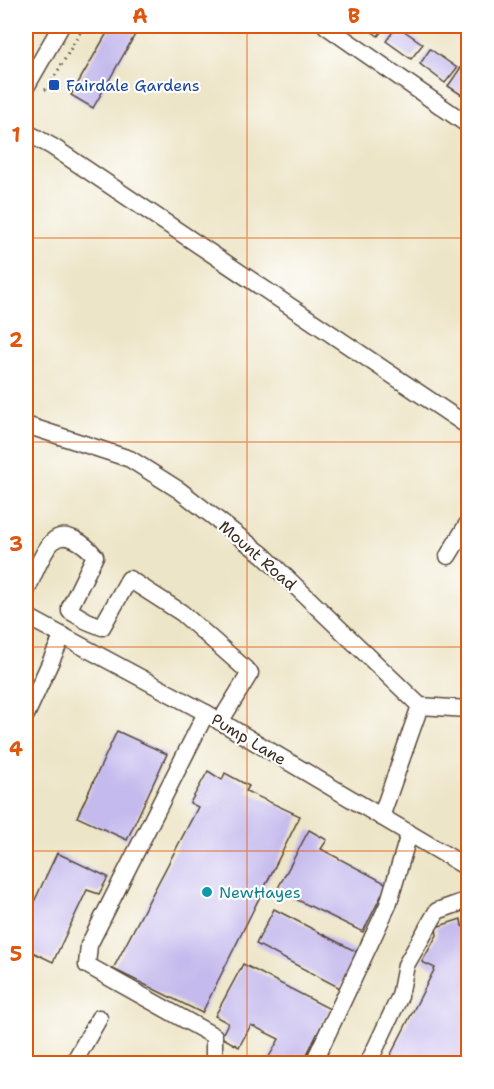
<svg xmlns="http://www.w3.org/2000/svg" width="494" height="1089" font-family="'Shantell Sans',sans-serif">
  <style>
    .building { fill: #c5baed }
    .lines { fill: none; stroke-linecap: round; stroke-linejoin: round }
    .minor-casing { stroke: #564637; stroke-width: 19 }
    .path { stroke: #564637; stroke-width: 3; stroke-dasharray: 1.5 4.5; stroke-linecap: butt }
    .minor { stroke: #fff; stroke-width: 16 }
    .grid { fill: none; stroke: #df570d; stroke-width: 1.5; stroke-opacity: 0.55 }
    .transit-dot { fill: #1a4fb4; stroke: #fff; stroke-width: 2 }
    .culture-dot { fill: #0f9aa8; stroke: #fff; stroke-width: 2 }
    .labels { text-anchor: middle; stroke-width: 4.5; stroke-linejoin: round; paint-order: stroke }
    .transit-label { font-size: 16px; fill: #164399; stroke: #fff; text-anchor: start }
    .street-label { font-size: 16px; fill: #3b2a1e; stroke: #fff }
    .culture-label { font-size: 16px; fill: #0d838f; stroke: #fff; text-anchor: start }
    .neatline { fill: none; stroke: #df570d; stroke-width: 2 }
    .grid-label { font-size: 20px; text-anchor: middle; font-weight: bold; fill: #df570d }
  </style>
  <rect width="100%" height="100%" fill="#fff"/>
  <filter id="ink" filterUnits="userSpaceOnUse"><feTurbulence type="fractalNoise" baseFrequency=".0167" numOctaves="2"/><feDisplacementMap in="SourceGraphic" scale="12" xChannelSelector="R" yChannelSelector="G"/><feConvolveMatrix kernelMatrix="1 2 1 2 8 2 1 2 1" color-interpolation-filters="sRGB"/></filter>
  <filter id="wash" filterUnits="userSpaceOnUse"><feTurbulence type="fractalNoise" baseFrequency=".008" numOctaves="4" result="noise"/><feDisplacementMap in="SourceGraphic" scale="24" xChannelSelector="R" yChannelSelector="G"/><feGaussianBlur stdDeviation="1.35" result="paint"/><feColorMatrix in="noise" values="0 0 0 0 0 0 0 0 0 0 0 0 0 0 0 0 0 1.4 0 .05"/><feComposite in="paint" operator="in"/></filter>
  <g filter="url(#wash)">
    <rect width="100%" height="100%" fill="#ede5c7"/>
    <g id="blocks">
      <!-- building -->
      <g class="building">
        <path d="M 111,26 L 140,26 L 93,108 L 71,95 Z"/>
        <path d="M 364,26 L 386,26 L 378,36 Z"/>
        <path d="M 397,26 L 423,44 L 411,59 L 386,41 Z"/>
        <path d="M 430,49 L 457,68 L 445,83 L 420,64 Z"/>
        <path d="M 464,63 L 468,65 L 468,99 L 448,86 Z"/>
        <path d="M 117,731 L 167,754 L 127,840 L 77,817 Z"/>
        <path d="M 208,771 L 222,780 L 225,773 L 249,786 L 246,791 L 300,816 L 202,1013 L 113,969 L 198,807 L 190,803 Z"/>
        <path d="M 309,830 L 327,840 L 321,849 L 387,884 L 363,932 L 277,890 Z"/>
        <path d="M 57,853 L 108,877 L 99,894 L 87,890 L 53,962 L 26,949 L 26,919 Z"/>
        <path d="M 274,909 L 359,953 L 340,988 L 256,944 Z"/>
        <path d="M 461,919 L 462,926 L 468,929 L 468,1064 L 386,1064 L 435,968 L 422,962 L 437,935 L 436,927 Z"/>
        <path d="M 243,964 L 330,1009 L 302,1064 L 265,1064 L 279,1039 L 251,1025 L 239,1047 L 221,1037 L 228,1023 L 215,1016 Z"/>
      </g>
    </g>
  </g>
  <g filter="url(#ink)">
    <use href="#blocks" fill-opacity="0" stroke="#564637" stroke-width="1.5"/>
    <g class="lines">
      <defs>
        <g id="minor">
          <path d="M 326,26 L 468,125"/>
          <path d="M 26,87 L 61,26"/>
          <path d="M 26,132 L 53,147 L 468,426"/>
          <path d="M 26,425 L 130,459 L 179,490 L 263,555 L 420,706 L 468,709"/>
          <path d="M 448,556 L 468,523"/>
          <path d="M 26,592 C 31,580 43,551 52,542 C 65,528 86,545 95,556 L 70,607 L 70,611 L 87,621 L 102,627 L 129,579 L 182,613 L 250,673 L 220,722"/>
          <path d="M 26,616 L 206,713 L 468,868"/>
          <path d="M 206,713 L 89,945 L 87,965 L 214,1036 L 214,1064"/>
          <path d="M 26,715 L 62,637"/>
          <path d="M 381,817 L 420,706"/>
          <path d="M 73,1064 L 99,1018"/>
          <path d="M 313,1064 L 388,905 L 409,834"/>
          <path d="M 368,1064 L 400,996 L 406,965 L 437,911 L 468,900"/>
        </g>
      </defs>
      <!-- minor casing -->
      <use href="#minor" class="minor-casing"/>
      <!-- path -->
      <g class="path">
        <path d="M 45,90 L 48,88 L 84,26"/>
        <path d="M 26,116 L 34,101"/>
      </g>
      <!-- minor -->
      <use href="#minor" class="minor"/>
    </g>
  </g>
  <!-- grid -->
  <path class="grid" d="M 247,26 L 247,1064M 26,238 L 468,238M 26,442 L 468,442M 26,647 L 468,647M 26,851 L 468,851"/>
  <!-- markers -->
  <rect class="transit-dot" x="48" y="79" width="12" height="12" rx="3"/>
  <circle class="culture-dot" cx="207" cy="892" r="6"/>
  <g class="labels">
    <!-- transit labels -->
    <g class="transit-label">
      <text x="66" y="91">Fairdale Gardens</text>
    </g>
    <!-- street labels -->
    <g class="street-label">
      <text transform="translate(258 555) rotate(41)" y="6">Mount Road</text>
      <text transform="translate(249 739) rotate(31)" y="6">Pump Lane</text>
    </g>
    <!-- culture labels -->
    <g class="culture-label">
      <text x="219" y="898">NewHayes</text>
    </g>
  </g>
  <!-- margin -->
  <rect width="494" height="1089" fill="none" stroke="#fff" stroke-width="66"/>
  <rect x="33" y="33" width="428" height="1023" class="neatline"/>
  <g class="grid-label">
    <text x="140" y="23">A</text>
    <text x="354" y="23">B</text>
    <text x="16" y="142">1</text>
    <text x="16" y="347">2</text>
    <text x="16" y="551">3</text>
    <text x="16" y="756">4</text>
    <text x="16" y="961">5</text>
  </g>
</svg>
